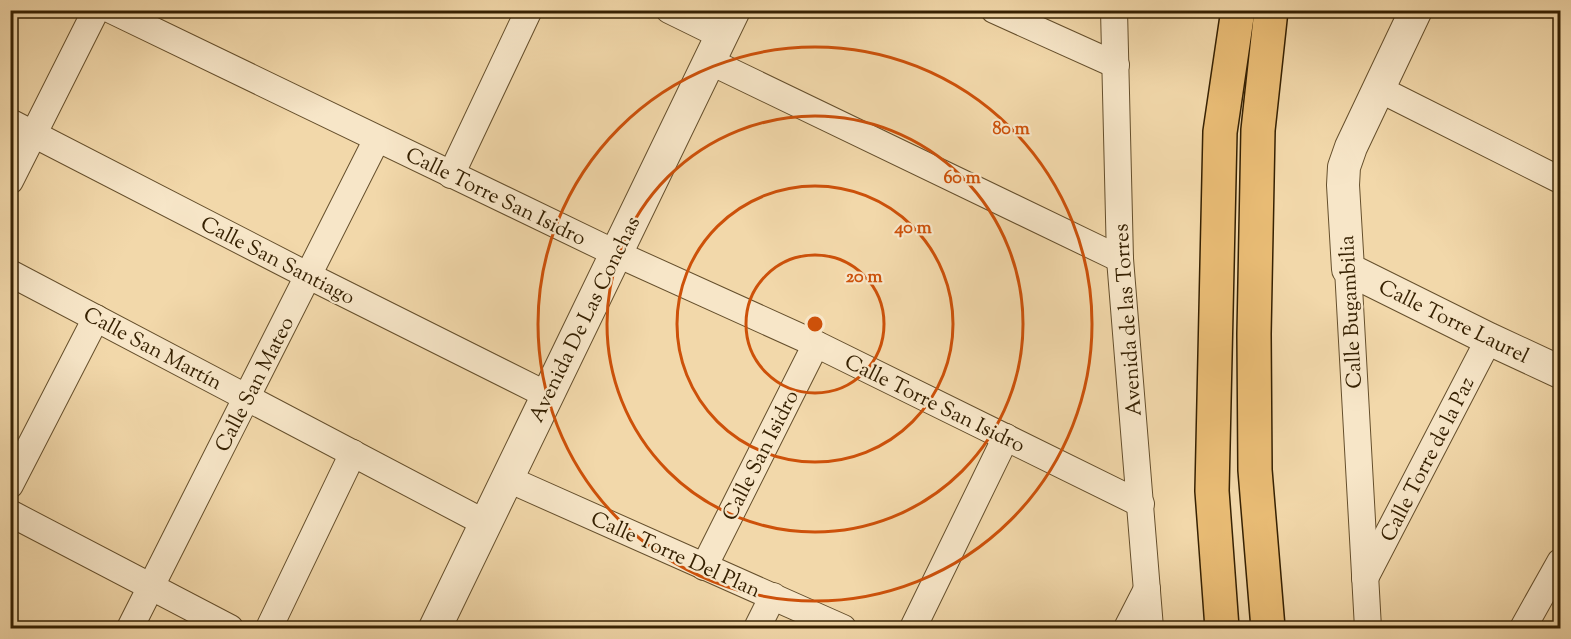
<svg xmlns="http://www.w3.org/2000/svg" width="1571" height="639" font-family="'Sorts Mill Goudy',serif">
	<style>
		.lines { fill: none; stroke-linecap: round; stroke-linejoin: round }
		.minor-casing { stroke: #654f2c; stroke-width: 28 }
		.tertiary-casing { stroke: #654f2c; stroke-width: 34 }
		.motorway-casing { stroke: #362102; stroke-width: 36 }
		.minor { stroke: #f7e6c8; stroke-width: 26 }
		.tertiary { stroke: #f7e6c8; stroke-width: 32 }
		.motorway { stroke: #e9bc75; stroke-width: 33 }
		.ring { fill: none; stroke: #cd510a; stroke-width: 3 }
		.labels { text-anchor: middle; stroke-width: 4.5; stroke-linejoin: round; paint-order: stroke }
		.street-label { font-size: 21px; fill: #362102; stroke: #f7e6c8 }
		.centre { fill: #cd510a; stroke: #f7e6c8; stroke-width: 3 }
		.ring-label { font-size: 18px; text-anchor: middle; font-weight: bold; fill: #cd510a; stroke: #f7e6c8; stroke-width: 4.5; stroke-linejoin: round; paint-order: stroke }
	</style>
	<rect width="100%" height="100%" fill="#f2d8aa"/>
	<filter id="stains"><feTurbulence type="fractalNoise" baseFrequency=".00333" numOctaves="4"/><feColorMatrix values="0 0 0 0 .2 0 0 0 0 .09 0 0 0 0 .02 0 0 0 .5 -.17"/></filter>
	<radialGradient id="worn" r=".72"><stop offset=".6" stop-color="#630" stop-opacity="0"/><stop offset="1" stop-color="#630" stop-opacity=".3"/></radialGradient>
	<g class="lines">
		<defs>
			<g id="minor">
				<polyline points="111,10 615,253 816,344 1141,504"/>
				<polyline points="669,10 722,36"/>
				<polyline points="994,10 1116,65"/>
				<polyline points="1114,10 1120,259 1150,628"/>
				<polyline points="711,62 1120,259"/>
				<polyline points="1379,89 1560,180"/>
				<polyline points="10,122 309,276 547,395"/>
				<polyline points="451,175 529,10"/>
				<polyline points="10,181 96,10"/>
				<polyline points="1348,269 1368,628"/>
				<polyline points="10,273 487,524"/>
				<polyline points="508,479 843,628"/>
				<polyline points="10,485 96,318"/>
				<polyline points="10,513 230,628"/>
				<polyline points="704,567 816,344"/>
				<polyline points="1365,578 1489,339"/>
				<polyline points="130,628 377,139"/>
				<polyline points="269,628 353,453"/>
				<polyline points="757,628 773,596"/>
				<polyline points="913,628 1006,437"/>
				<polyline points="1127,628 1147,589"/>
				<polyline points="1523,628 1560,562"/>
			</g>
			<g id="tertiary">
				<polyline points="1416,10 1351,147 1344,167 1343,185 1348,269 1489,339 1560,372"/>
				<polyline points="435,628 734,10"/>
			</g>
			<g id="motorway">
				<polyline points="1222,628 1212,491 1220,132 1238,10"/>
				<polyline points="1268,628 1255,470 1254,334 1258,130 1271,10"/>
			</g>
		</defs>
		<use href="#minor" class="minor-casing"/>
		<use href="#tertiary" class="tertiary-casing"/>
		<use href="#motorway" class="motorway-casing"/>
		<use href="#minor" class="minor"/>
		<use href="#tertiary" class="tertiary"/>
		<use href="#motorway" class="motorway"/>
	</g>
	<g class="ring">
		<circle cx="815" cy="324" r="69"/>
		<circle cx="815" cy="324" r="138"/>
		<circle cx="815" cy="324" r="208"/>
		<circle cx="815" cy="324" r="277"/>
	</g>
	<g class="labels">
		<g class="street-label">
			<text transform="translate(496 196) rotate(26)" y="7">Calle Torre San Isidro</text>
			<text transform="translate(278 260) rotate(27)" y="7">Calle San Santiago</text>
			<text transform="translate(1350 312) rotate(-93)" y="7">Calle Bugambilia</text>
			<text transform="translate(584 319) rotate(-64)" y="7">Avenida De Las Conchas</text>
			<text transform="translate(1127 320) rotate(-94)" y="7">Avenida de las Torres</text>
			<text transform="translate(1454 321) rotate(26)" y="7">Calle Torre Laurel</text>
			<text transform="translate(153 348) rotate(28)" y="7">Calle San Martín</text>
			<text transform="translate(254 384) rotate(-63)" y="7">Calle San Mateo</text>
			<text transform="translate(935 403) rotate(26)" y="7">Calle Torre San Isidro</text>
			<text transform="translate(760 455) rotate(-63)" y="7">Calle San Isidro</text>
			<text transform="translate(1427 459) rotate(-63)" y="7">Calle Torre de la Paz</text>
			<text transform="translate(676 554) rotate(24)" y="7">Calle Torre Del Plan</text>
		</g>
	</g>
	<circle cx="815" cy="324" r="9" class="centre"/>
	<g class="ring-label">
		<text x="1011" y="134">80 m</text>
		<text x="962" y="183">60 m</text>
		<text x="913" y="233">40 m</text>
		<text x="864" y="282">20 m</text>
	</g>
	<rect width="1571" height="639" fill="none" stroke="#f2d8aa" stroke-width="36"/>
	<rect x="12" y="12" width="1547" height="615" fill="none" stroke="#362102" stroke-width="3"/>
	<rect x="18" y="18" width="1535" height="603" fill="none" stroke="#362102" stroke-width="1.5"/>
	<rect width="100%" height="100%" filter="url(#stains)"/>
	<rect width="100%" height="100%" fill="url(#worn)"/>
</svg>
